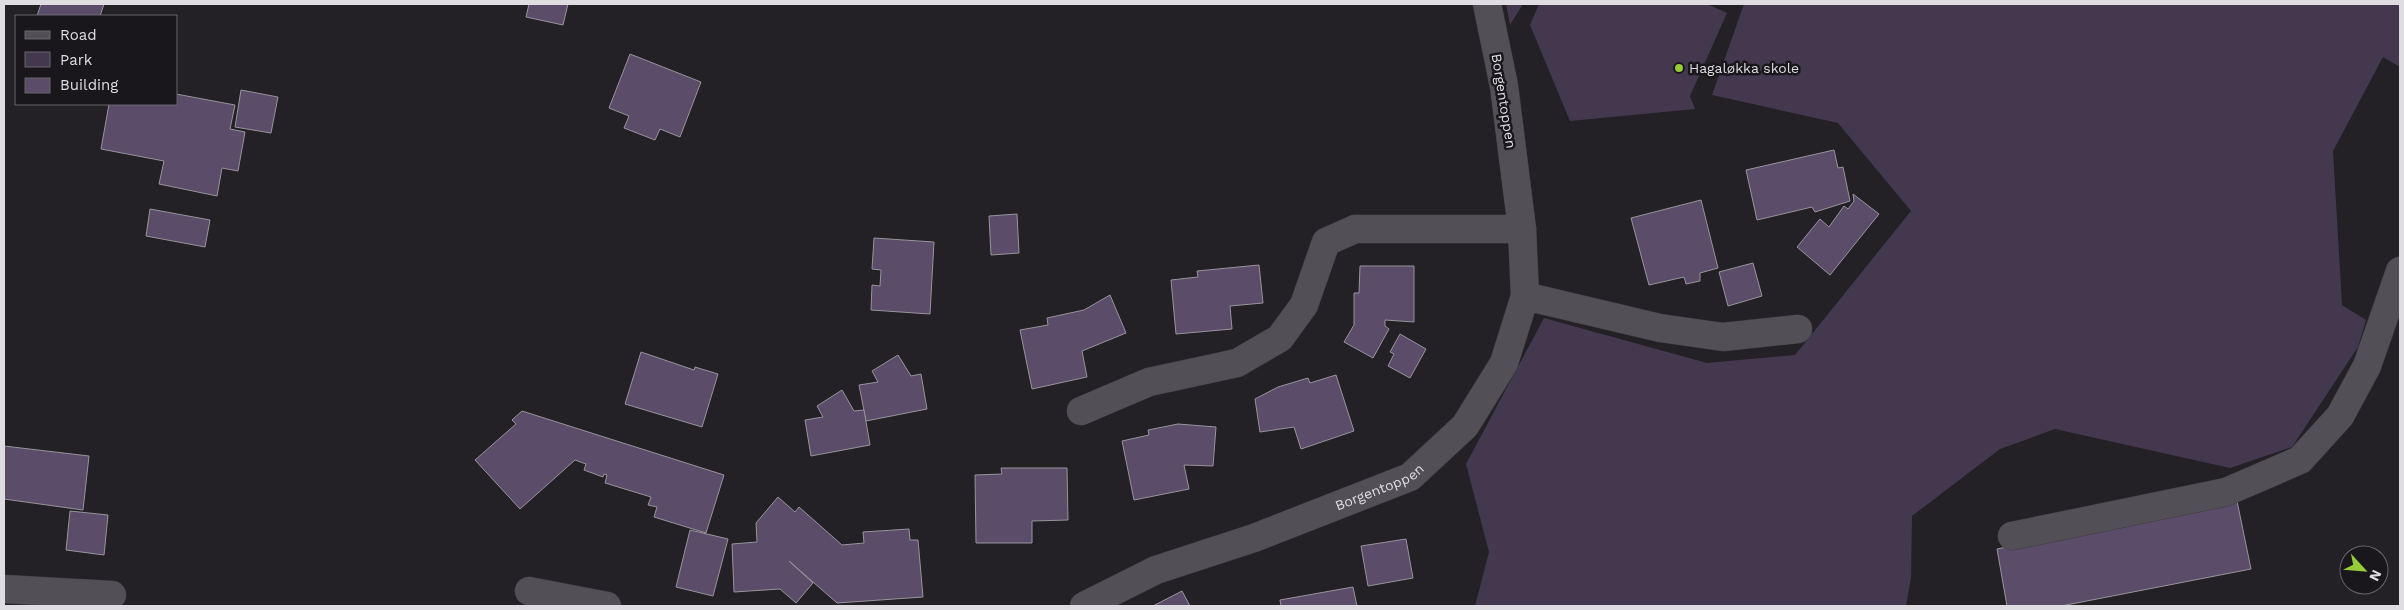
<svg xmlns="http://www.w3.org/2000/svg" width="2404" height="610" font-family="'Work Sans',sans-serif">
	<style>
		.green { fill: #44384f }
		.building { fill: #5b4c69; stroke: #98949c }
		.lines { fill: none; stroke-linecap: round; stroke-linejoin: round }
		.minor-casing { stroke: #3f3d41; stroke-width: 29 }
		.minor { stroke: #524f56; stroke-width: 28 }
		.poi-dot { fill: #97cb38; stroke: #19171c; stroke-width: 2 }
		.labels { text-anchor: middle; stroke-width: 5; stroke-linejoin: round; paint-order: stroke }
		.poi-label { font-size: 14px; fill: #dfdde1; stroke: #19171c; text-anchor: start }
		.street-label { font-size: 14px; fill: #dfdde1; stroke: #19171c }
	</style>
	<rect width="100%" height="100%" fill="#232026"/>
	<g class="green">
		<polygon points="1506,4 1523,4 1510,25"/>
		<polygon points="1539,4 1707,4 1727,13 1690,96 1695,109 1570,121 1530,25"/>
		<polygon points="1744,4 2400,4 2400,67 2383,57 2333,151 2342,305 2366,320 2358,347 2292,447 2230,468 2055,429 2000,449 1912,516 1911,578 1906,606 1475,606 1489,552 1466,464 1544,318 1707,363 1795,355 1911,211 1838,123 1712,95"/>
	</g>
	<g class="building">
		<polygon points="41,4 104,4 100,16 37,16"/>
		<polygon points="529,4 568,4 563,25 526,17"/>
		<polygon points="630,54 701,82 680,137 660,129 655,140 624,128 629,116 609,108"/>
		<polygon points="241,90 278,97 271,133 235,127"/>
		<polygon points="176,94 235,105 230,129 245,132 238,171 222,168 217,196 159,184 164,161 101,149 109,104 176,104"/>
		<polygon points="1834,150 1838,168 1843,167 1850,201 1815,212 1812,207 1757,220 1746,170"/>
		<polygon points="1853,194 1879,214 1830,275 1797,247 1820,219 1829,227 1844,206 1848,209 1854,201"/>
		<polygon points="1701,200 1718,268 1700,273 1700,281 1686,284 1684,277 1649,285 1631,218"/>
		<polygon points="150,209 210,220 205,247 146,236"/>
		<polygon points="1017,214 1019,253 991,255 989,216"/>
		<polygon points="874,238 934,242 930,314 871,310 872,285 880,286 881,270 872,269"/>
		<polygon points="1753,263 1762,296 1728,306 1719,272"/>
		<polygon points="1259,265 1263,303 1230,306 1232,329 1176,334 1171,280 1198,277 1197,271"/>
		<polygon points="1360,266 1414,266 1414,322 1385,320 1385,326 1389,329 1373,358 1344,342 1354,325 1354,293 1359,293"/>
		<polygon points="1110,295 1126,333 1082,351 1087,377 1032,389 1020,330 1048,325 1047,318 1084,310"/>
		<polygon points="1400,334 1426,349 1410,378 1388,366 1394,354 1390,352"/>
		<polygon points="641,352 694,370 695,367 718,374 702,427 625,404"/>
		<polygon points="898,355 911,376 921,374 927,409 866,421 859,385 878,382 872,371"/>
		<polygon points="1336,375 1354,431 1301,449 1294,427 1260,432 1255,399 1278,387 1308,378 1310,383"/>
		<polygon points="842,390 854,411 864,410 870,445 811,456 805,420 823,417 817,406"/>
		<polygon points="522,411 724,475 706,533 654,517 657,507 648,505 651,497 605,483 607,475 604,474 603,477 584,470 586,464 575,460 520,509 475,460 516,424 512,420"/>
		<polygon points="1178,424 1216,427 1213,466 1184,465 1189,489 1134,500 1122,441 1149,435 1148,430"/>
		<polygon points="4,446 89,456 83,510 4,499"/>
		<polygon points="1001,468 1067,468 1068,520 1032,521 1032,543 976,543 975,475 1002,474"/>
		<polygon points="778,497 795,512 799,507 842,545 864,543 863,532 909,529 910,540 918,540 923,597 837,603 789,561 813,583 796,603 780,589 734,592 732,544 757,542 756,523"/>
		<polygon points="2237,501 2251,569 2061,606 2007,606 1997,549"/>
		<polygon points="70,511 108,515 104,555 66,550"/>
		<polygon points="690,530 728,539 713,596 676,587"/>
		<polygon points="1406,539 1413,578 1368,586 1361,546"/>
		<polygon points="1353,587 1357,606 1281,606 1280,600"/>
		<polygon points="1182,591 1190,606 1153,606"/>
	</g>
	<g class="lines">
		<defs>
			<g id="minor">
				<polyline points="1525,296 1660,328 1723,337 1798,329"/>
				<polyline points="1081,411 1149,382 1237,363 1280,338 1304,305 1326,242 1355,229 1522,229"/>
				<polyline points="2012,536 2226,492 2300,460 2340,416 2367,366 2400,271"/>
				<polyline points="4,589 112,595"/>
				<polyline points="529,591 607,606"/>
				<path id="s1" d="M1084,606L1156,570L1254,538L1410,477L1465,426L1504,363L1525,296L1522,229L1504,86L1487,4"/>
			</g>
		</defs>
		<use href="#minor" class="minor-casing"/>
		<use href="#minor" class="minor"/>
	</g>
	<circle class="poi-dot" cx="1679" cy="68" r="5"/>
	<g class="labels">
		<g class="poi-label">
			<text x="1689" y="73">Hagaløkka skole</text>
		</g>
		<g class="street-label">
			<text transform="translate(1504 101) rotate(81)" y="5">Borgentoppen</text>
			<text dy="5" stroke="none"><textPath href="#s1" startOffset="319">Borgentoppen</textPath></text>
		</g>
	</g>
	<rect width="2404" height="610" fill="none" stroke="#dfdde1" stroke-width="10"/>
	<rect x="15" y="15" width="162" height="90" fill="#19171c" stroke="#68666b"/>
	<rect x="25" y="31" width="25" height="8" fill="#524f56" stroke="#68666b"/>
	<text x="60" y="40" font-size="15" fill="#dfdde1">Road</text>
	<rect x="25" y="52" width="25" height="15" fill="#44384f" stroke="#68666b"/>
	<text x="60" y="65" font-size="15" fill="#dfdde1">Park</text>
	<rect x="25" y="78" width="25" height="15" fill="#5b4c69" stroke="#68666b"/>
	<text x="60" y="90" font-size="15" fill="#dfdde1">Building</text>
	<g transform="translate(2364 570) rotate(116)"><circle r="24" fill="#19171c" stroke="#68666b"/>
	<path d="M0-4L9 19L0 12L-9 19Z" fill="#97cb38"/>
	<text y="-8" font-size="14" font-weight="bold" text-anchor="middle" fill="#dfdde1">N</text>
	</g>
</svg>
